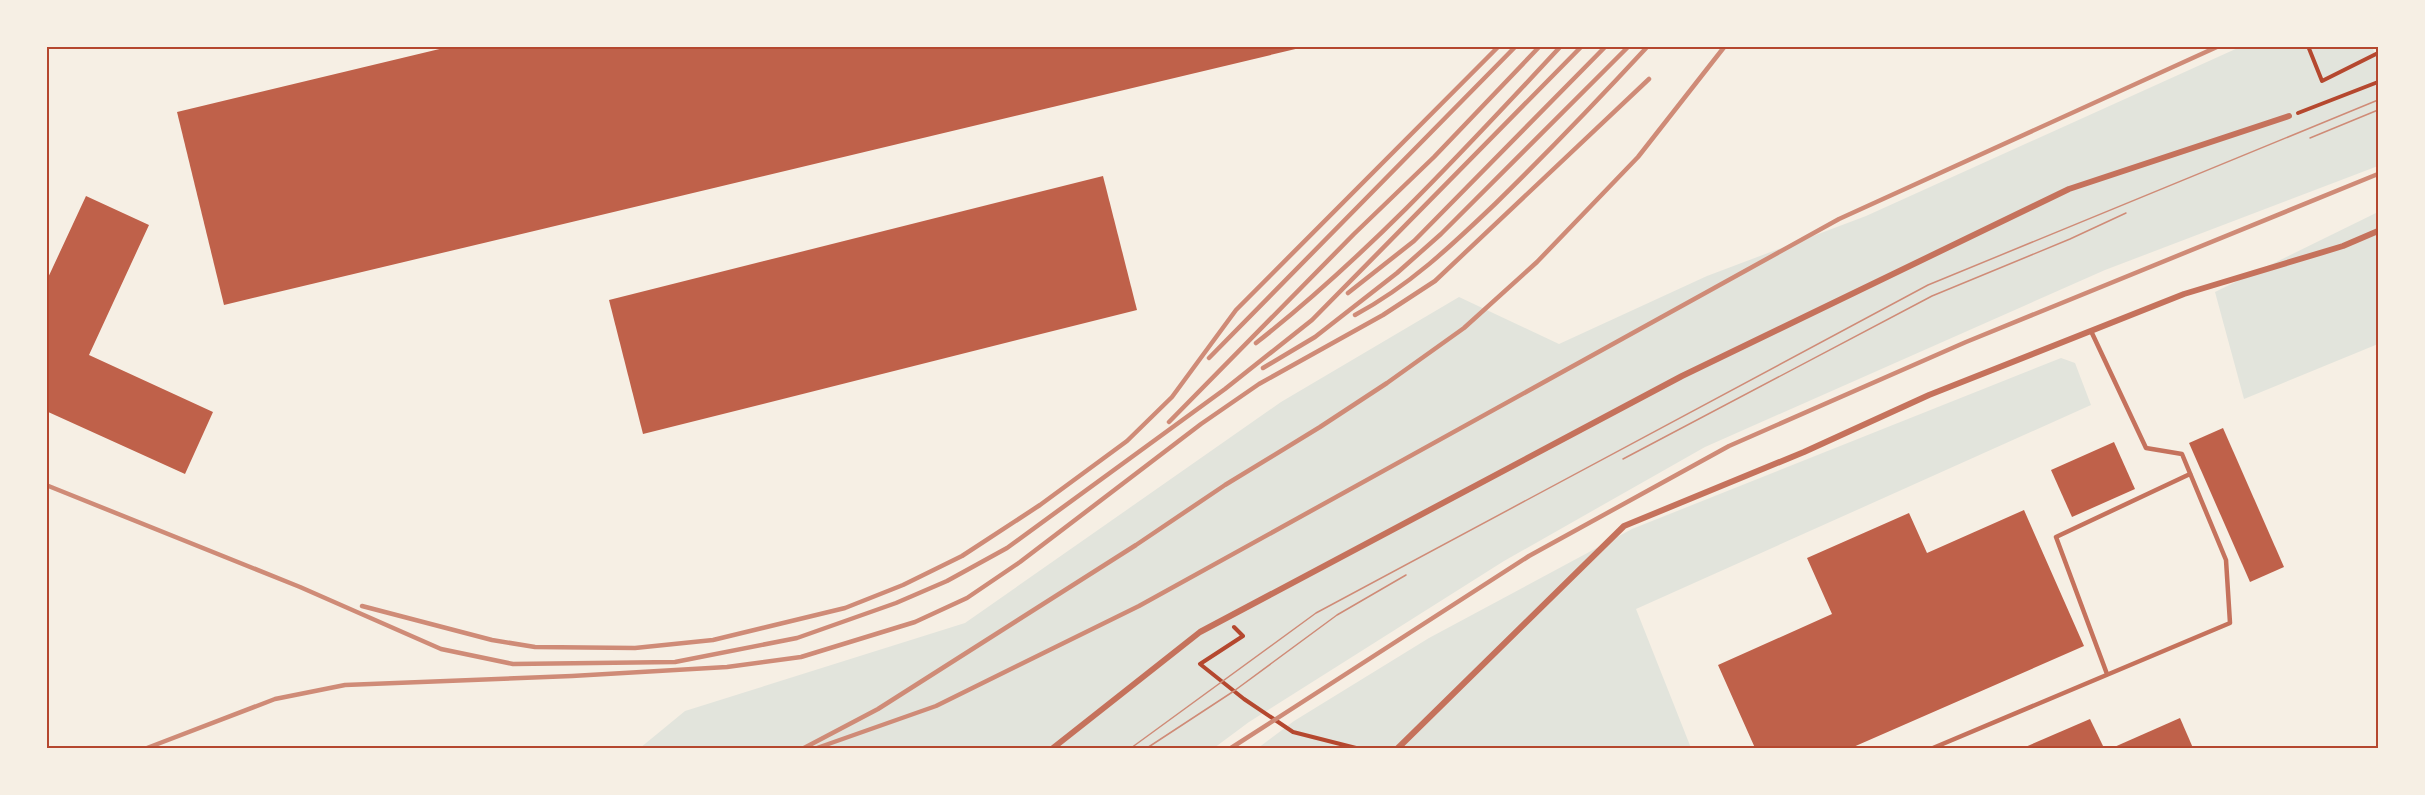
<svg xmlns="http://www.w3.org/2000/svg" width="2425" height="795" font-family="Raleway,sans-serif">
	<style>
		.green { fill: #e2e4dc }
		.building { fill: #bf614a }
		.lines { fill: none; stroke-linecap: round; stroke-linejoin: round }
		.path { stroke: #b5482f; stroke-width: 4 }
		.service { stroke: #c5725c; stroke-width: 4.5 }
		.minor { stroke: #c5725c; stroke-width: 6 }
		.tram { stroke: #cf8b77; stroke-width: 1.5 }
		.rail { stroke: #cf8b77; stroke-width: 4.5 }
		.neatline { fill: none; stroke: #b5482f; stroke-width: 2 }
	</style>
	<rect width="100%" height="100%" fill="#f6efe4"/>
	<g class="green">
		<polygon points="2240,47 2372,47 2378,60 2378,166 2105,270 1705,447 1504,561 1249,722 1214,748 640,748 685,711 965,623 1281,402 1459,297 1559,344 1707,276 1866,216"/>
		<polygon points="2378,212 2378,344 2244,399 2215,292"/>
		<polygon points="2061,358 2075,363 2091,405 1636,609 1691,748 1258,748 1294,721 1429,638 1632,529"/>
	</g>
	<g class="building">
		<polygon points="452,46 1304,46 1304,47 224,305 177,112"/>
		<polygon points="1103,176 1137,310 643,434 609,300"/>
		<polygon points="86,196 149,225 89,355 213,412 185,474 46,411 46,282"/>
		<polygon points="2223,428 2284,567 2250,582 2189,443"/>
		<polygon points="2114,442 2135,489 2072,517 2051,470"/>
		<polygon points="2024,510 2084,646 1851,748 1755,748 1718,665 1832,614 1807,558 1909,513 1927,553"/>
		<polygon points="2180,718 2193,748 2112,748"/>
		<polygon points="2090,719 2104,748 2023,748"/>
	</g>
	<g class="lines">
		<g class="path">
			<polyline points="2308,46 2322,81 2378,53"/>
			<polyline points="2298,113 2378,82"/>
			<polyline points="1234,627 1243,636 1200,664 1244,699 1293,732 1356,748"/>
		</g>
		<g class="service">
			<polyline points="2107,674 2056,537 2190,474"/>
			<polyline points="1933,748 2230,623 2226,560 2182,454 2146,448 2091,331"/>
		</g>
		<g class="minor">
			<polyline points="1053,748 1200,632 1682,376 2069,189 2289,116"/>
			<polyline points="1398,748 1624,526 1804,452 1929,395 2184,294 2343,246 2378,231"/>
		</g>
		<g class="tram">
			<polyline points="2310,138 2378,110"/>
			<polyline points="1623,459 1932,296 2070,239 2126,213"/>
			<polyline points="1131,748 1316,613 1928,285 2378,100"/>
			<polyline points="1147,748 1234,691 1337,615 1406,575"/>
		</g>
		<g class="rail">
			<polyline points="1348,293 1414,241 1606,46"/>
			<path d="M1355,315C1409,286 1451,246 1495,204C1547,153 1598,100 1648,46"/>
			<path d="M1256,343C1367,256 1465,149 1561,46"/>
			<polyline points="1209,358 1516,46"/>
			<polyline points="1263,368 1315,337 1397,273 1441,234 1629,46"/>
			<polyline points="1169,422 1354,234 1434,157 1540,46"/>
			<polyline points="46,485 300,587 441,649 513,664 675,662 797,638 896,603 947,581 1007,548 1225,389 1312,320 1582,46"/>
			<polyline points="362,606 492,640 535,647 635,648 713,640 845,608 903,585 962,556 1040,505 1127,441 1172,397 1236,310 1499,46"/>
			<polyline points="147,748 275,699 345,685 572,676 727,667 801,657 915,622 967,598 1020,562 1201,424 1259,384 1383,315 1435,281 1649,79"/>
			<polyline points="804,748 878,709 1136,545 1225,485 1320,427 1387,383 1464,328 1537,262 1638,157 1725,46"/>
			<polyline points="817,748 936,706 1139,606 1839,219 2219,46"/>
			<polyline points="1231,748 1529,556 1729,446 1966,342 2378,174"/>
		</g>
	</g>
	<rect width="2425" height="795" fill="none" stroke="#f6efe4" stroke-width="96"/>
	<rect x="48" y="48" width="2329" height="699" class="neatline"/>
</svg>
